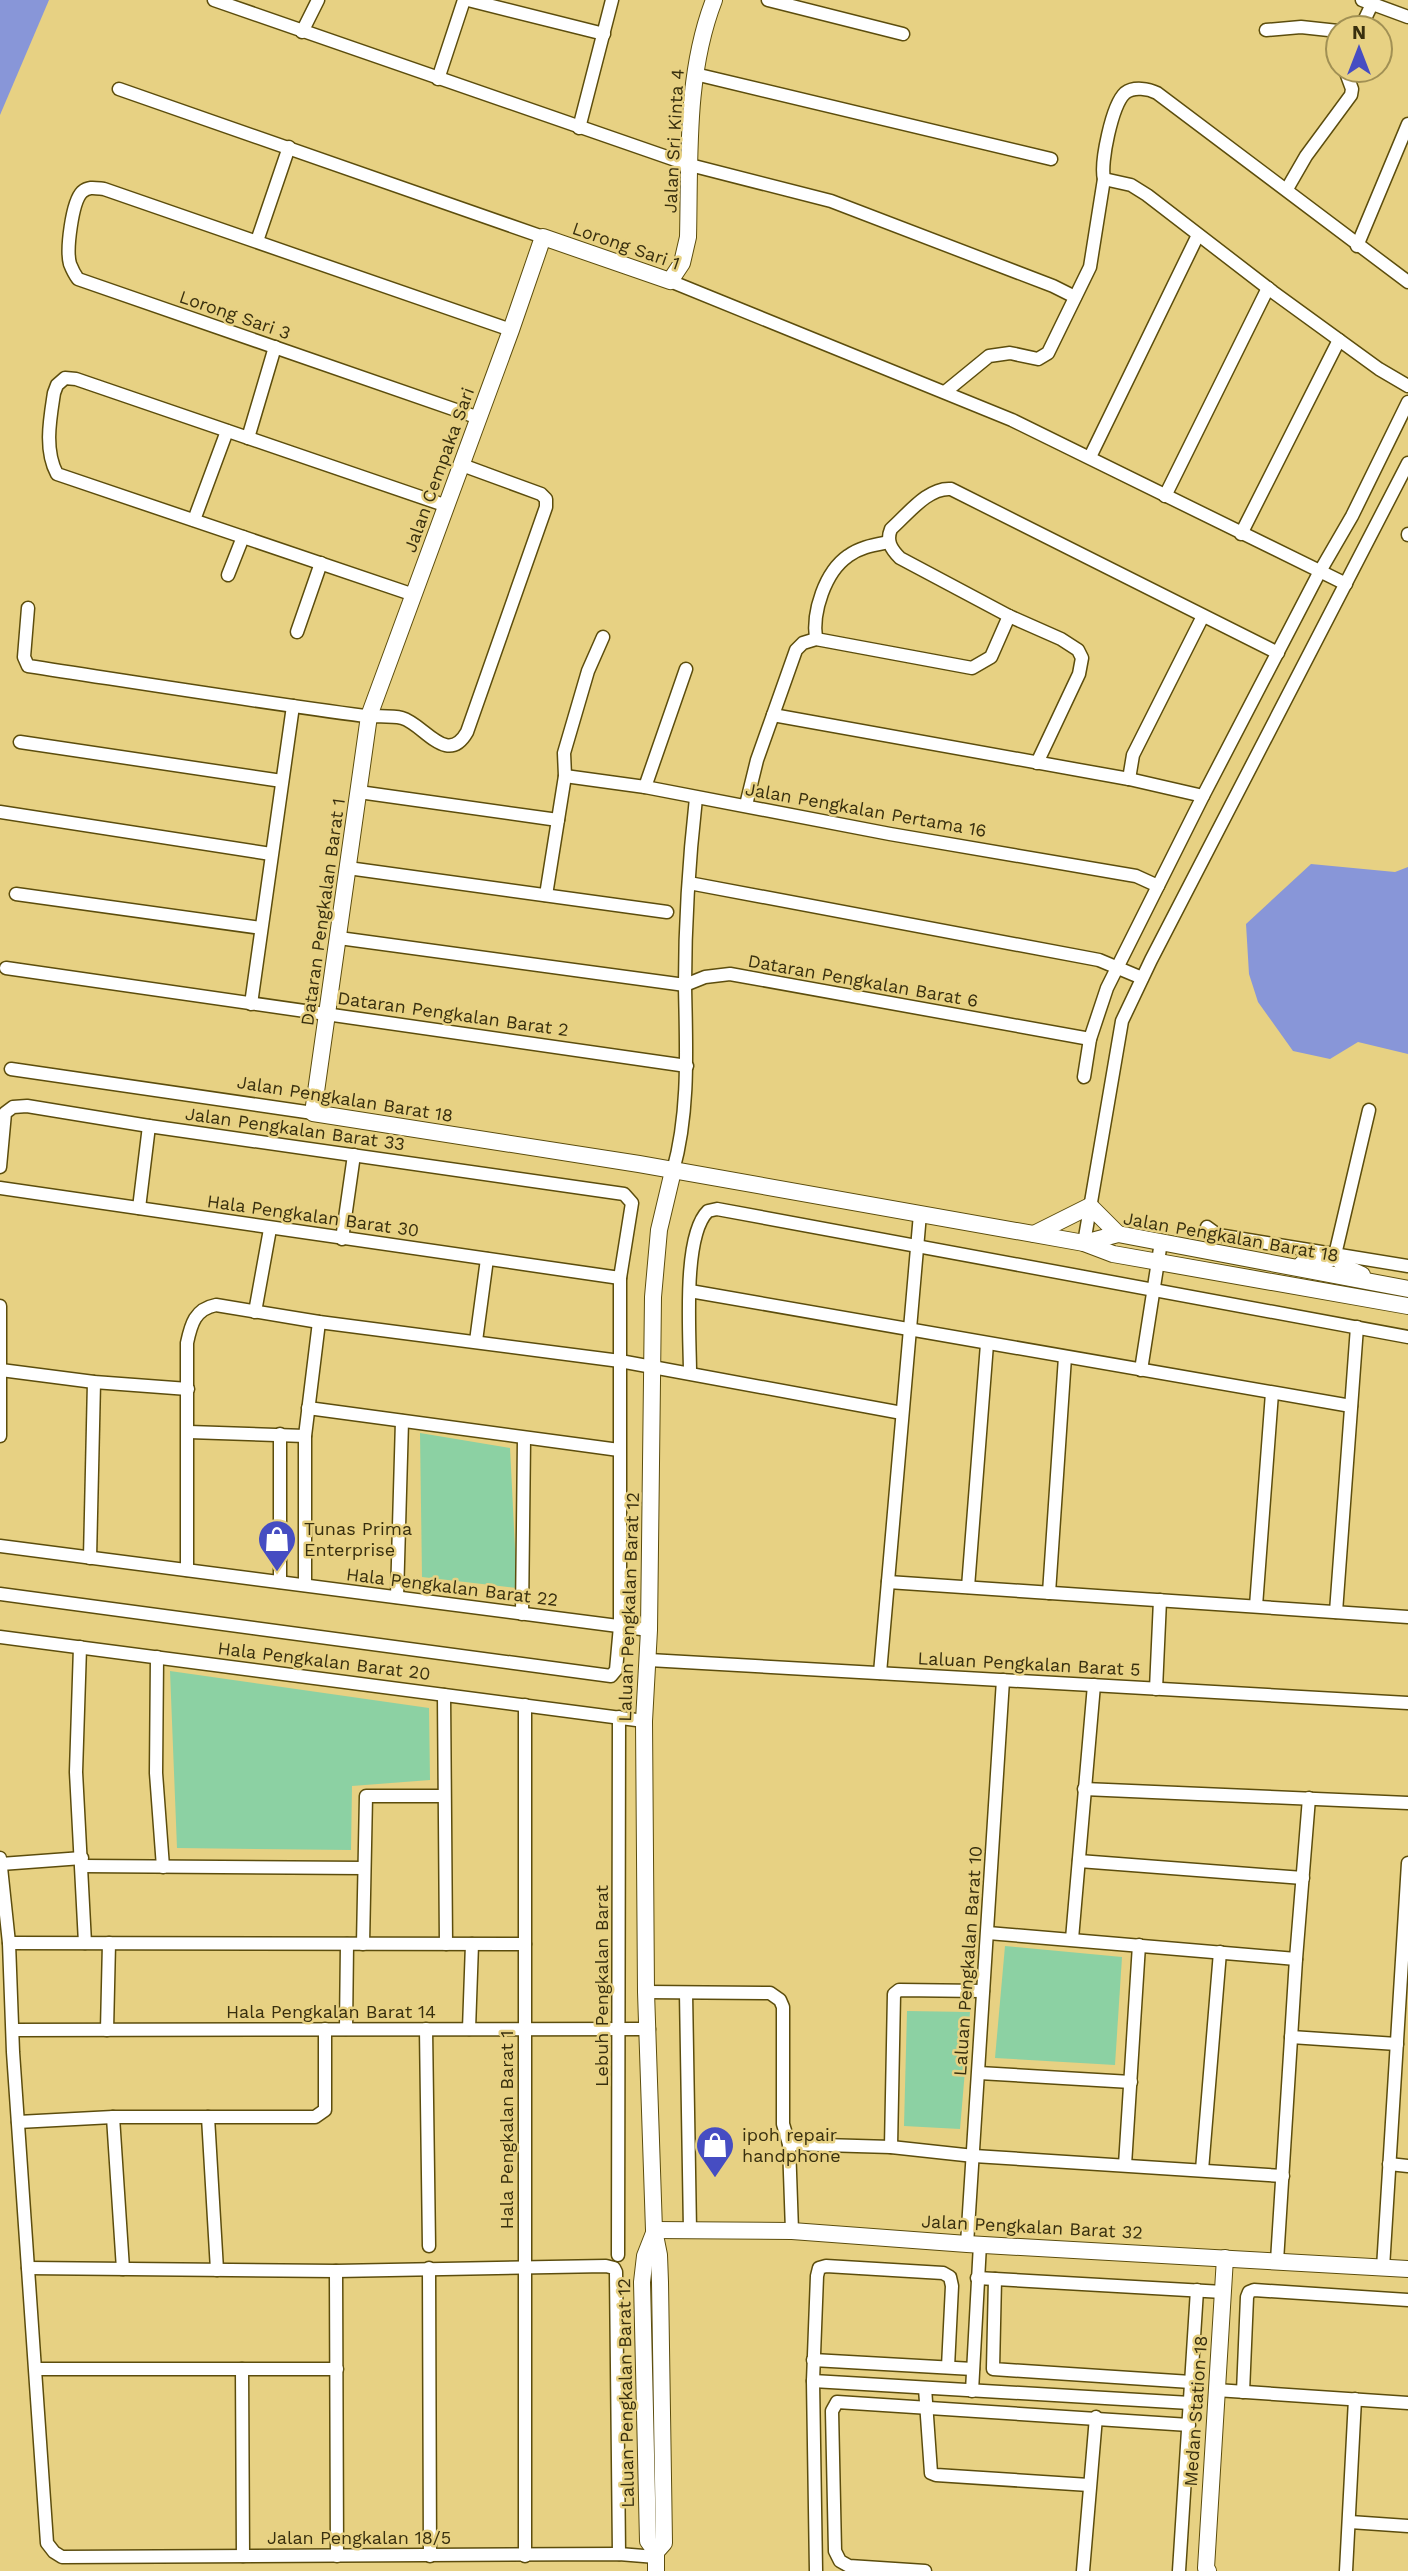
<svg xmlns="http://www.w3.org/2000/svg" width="1408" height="2571" font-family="'Work Sans',sans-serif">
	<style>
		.green { fill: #8cd1a3 }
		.water { fill: #8896d8 }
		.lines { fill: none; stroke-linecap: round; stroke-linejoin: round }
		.minor-casing { stroke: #5c4d0d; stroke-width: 15 }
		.tertiary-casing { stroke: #5c4d0d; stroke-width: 18 }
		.minor { stroke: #fff; stroke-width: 12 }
		.tertiary { stroke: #fff; stroke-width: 16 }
		.labels { text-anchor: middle; stroke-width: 5; stroke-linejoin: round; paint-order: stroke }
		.street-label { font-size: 18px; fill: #382f0e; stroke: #e7d183 }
		.poi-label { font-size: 18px; fill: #382f0e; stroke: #e7d183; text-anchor: start }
	</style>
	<rect width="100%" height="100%" fill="#e7d183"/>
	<g class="green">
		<polygon points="420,1433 510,1448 517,1588 422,1577"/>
		<polygon points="170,1671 429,1708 430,1780 352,1786 351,1850 177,1848"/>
		<polygon points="1005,1946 1122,1957 1115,2065 995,2058"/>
		<polygon points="907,2011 970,2012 960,2129 904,2126"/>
	</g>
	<g class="water">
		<polygon points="0,0 49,0 0,115"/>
		<polygon points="1311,864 1395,872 1408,867 1408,1054 1358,1042 1330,1059 1293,1051 1258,1002 1249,974 1246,924"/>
	</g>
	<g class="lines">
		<defs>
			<g id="minor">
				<polyline points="214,0 690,165 831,201 1053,286 1075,297"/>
				<polyline points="468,0 604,34"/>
				<polyline points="768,0 903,34"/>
				<polyline points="1362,0 1408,17"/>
				<polyline points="1356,28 1362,25 1372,4"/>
				<polyline points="1266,30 1301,27 1338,31"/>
				<polyline points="302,32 318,0"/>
				<polyline points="1338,53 1338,54"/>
				<polyline points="695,74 1051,159"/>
				<polyline points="438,79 464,0"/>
				<polyline points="119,89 543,237"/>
				<polyline points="579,128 612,0"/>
				<polyline points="1104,179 1131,185 1147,195 1273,292 1379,369 1408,386"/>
				<polyline points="1287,189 1306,156 1351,95 1352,89 1345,70"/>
				<polyline points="257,241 289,147"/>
				<polyline points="1357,246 1408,124"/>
				<polyline points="670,281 1012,420 1346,584"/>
				<path d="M945,392L989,356L1010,353L1038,359L1048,353L1090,267L1104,179C1100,163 1112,105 1125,93C1134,86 1149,89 1157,93L1408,282"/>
				<path d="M479,418L78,279C75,275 72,269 70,264C66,250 72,202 82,192C89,186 95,188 104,189L511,330"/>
				<polyline points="248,438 275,347"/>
				<polyline points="1090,457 1198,235"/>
				<polyline points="1165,496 1268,288"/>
				<polyline points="194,520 227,431"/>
				<polyline points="1241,534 1339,340"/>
				<polyline points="1408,535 1408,534"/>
				<polyline points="228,575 243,537"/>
				<path d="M414,595L57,474C44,450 50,419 54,393L57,385L65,378L76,379L447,506"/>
				<path d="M28,608L24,657L28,666C140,683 252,701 365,716C376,717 390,715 402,718C424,724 447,767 467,732L546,507V499L541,494L462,465"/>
				<polyline points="297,632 321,563"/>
				<path d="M816,639C812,612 825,572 848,556C860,547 874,545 889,542"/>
				<polyline points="773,715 1129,779 1203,796"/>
				<polyline points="20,742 282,781"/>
				<path d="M1037,763L1079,674L1082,658L1078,650L1061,639L1009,616L900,558C891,549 886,541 891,529C908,514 928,487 951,489L1278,653"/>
				<polyline points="565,776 645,787 890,834 1136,876 1158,886"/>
				<polyline points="1129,779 1133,755 1203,616"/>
				<polyline points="645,787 686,669"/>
				<polyline points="359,792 558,820"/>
				<polyline points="746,805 757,760 796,650 803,643 816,639 972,668 991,657 1009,616"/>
				<polyline points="0,812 271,854"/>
				<polyline points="348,868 667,912"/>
				<polyline points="689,883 1099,960 1142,978"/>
				<polyline points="16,894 261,928"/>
				<polyline points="546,895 565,776 564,753 588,671 603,637"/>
				<polyline points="339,938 685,985 705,977 730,974 1090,1039"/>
				<polyline points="6,968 687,1066"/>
				<polyline points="251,1004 293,706"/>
				<polyline points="11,1069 313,1113"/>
				<polyline points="1084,1077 1090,1039 1107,988 1203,796 1319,573 1352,516 1408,402"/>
				<polyline points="0,1167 5,1113 13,1107 27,1106 149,1126 624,1194 632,1203 620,1278 620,1626 616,1670 611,1676 0,1594"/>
				<path d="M673,1171C690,1110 686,1046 685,985C685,922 689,860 696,798"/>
				<polyline points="0,1188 620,1278"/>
				<polyline points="139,1208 149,1126"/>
				<polyline points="1207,1227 1218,1235 1408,1266"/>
				<polyline points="342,1239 354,1155"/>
				<polyline points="1084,1243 1122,1021 1151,960 1408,463"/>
				<polyline points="1334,1259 1369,1110"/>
				<polyline points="690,1291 1351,1406"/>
				<polyline points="0,1306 0,1436"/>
				<polyline points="255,1312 270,1229"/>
				<polyline points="476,1341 487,1259"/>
				<polyline points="1,1370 94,1382 188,1389"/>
				<polyline points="1141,1370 1161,1242"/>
				<path d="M690,1373C690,1336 682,1236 708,1211L717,1209L1408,1337"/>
				<polyline points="308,1408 619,1450"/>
				<polyline points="189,1432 305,1436"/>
				<polyline points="0,1546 649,1630"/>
				<polyline points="90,1558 94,1382"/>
				<path d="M187,1570V1343C191,1324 195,1309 216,1305L319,1322L620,1361L902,1413"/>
				<polyline points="280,1582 280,1434"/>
				<polyline points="888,1582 1408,1617"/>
				<polyline points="305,1585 305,1436 319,1322"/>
				<polyline points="968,1587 987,1344"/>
				<polyline points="1049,1593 1065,1357"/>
				<polyline points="397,1597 402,1421"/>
				<polyline points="1256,1606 1272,1393"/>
				<polyline points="1336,1612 1357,1327"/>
				<polyline points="522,1614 524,1439"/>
				<polyline points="0,1637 644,1721"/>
				<polyline points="80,1647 76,1772 85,1943"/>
				<polyline points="157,1657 156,1773 163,1867"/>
				<polyline points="649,1660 1408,1703"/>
				<polyline points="880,1673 920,1214"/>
				<polyline points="1156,1689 1160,1600"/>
				<polyline points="444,1695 446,1944"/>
				<polyline points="1084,1789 1408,1803"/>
				<polyline points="0,1858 9,1943 13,2052 47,2543 54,2552 62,2557 619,2554 656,2557"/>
				<polyline points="1079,1861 1303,1878"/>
				<polyline points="1,1864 82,1858"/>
				<polyline points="83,1866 364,1868"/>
				<polyline points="988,1933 1296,1959"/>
				<polyline points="1072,1939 1094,1685"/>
				<polyline points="9,1943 525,1944"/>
				<polyline points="363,1944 366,1796 444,1796"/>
				<polyline points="646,1992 770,1993 780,2000 783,2007 783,2124 789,2144 792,2231"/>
				<polyline points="686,1993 690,2230"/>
				<polyline points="346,2029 347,1944"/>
				<polyline points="426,2029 429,2246"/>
				<polyline points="469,2029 472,1944"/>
				<polyline points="13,2030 649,2029"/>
				<polyline points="107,2030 109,1943"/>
				<polyline points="1291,2037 1397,2044"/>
				<polyline points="979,2073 1131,2082"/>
				<polyline points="113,2117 123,2269"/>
				<polyline points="208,2117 217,2270"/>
				<polyline points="18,2122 113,2117 315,2117 325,2110 325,2029"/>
				<polyline points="789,2144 891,2147 974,2156 1283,2176"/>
				<polyline points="891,2147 894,1994 899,1990 983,1991"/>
				<polyline points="1389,2164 1408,2166"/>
				<polyline points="1125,2165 1139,1945"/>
				<polyline points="1202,2170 1220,1952"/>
				<polyline points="967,2244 1003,1680"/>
				<polyline points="618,2255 619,1717"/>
				<polyline points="1277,2261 1296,1959 1309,1798"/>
				<polyline points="28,2268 336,2271 606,2266 614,2268 616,2272 619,2554"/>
				<polyline points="429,2268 430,2556"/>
				<polyline points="1383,2268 1408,1863"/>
				<polyline points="336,2271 337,2556"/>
				<polyline points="977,2278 1223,2292"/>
				<polyline points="995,2279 993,2369 1191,2382"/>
				<polyline points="813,2360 973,2369"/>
				<polyline points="36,2369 337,2369"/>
				<polyline points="242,2369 243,2556"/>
				<polyline points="813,2381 1190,2403"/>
				<polyline points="925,2388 931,2473 936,2475 1089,2485"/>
				<polyline points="1216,2390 1408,2403"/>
				<polyline points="972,2391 980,2244"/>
				<polyline points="1243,2392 1247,2297 1249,2292 1254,2290 1408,2300"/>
				<polyline points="1350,2522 1408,2526"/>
				<polyline points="525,2556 525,1705"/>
				<polyline points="816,2571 813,2381 817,2276 819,2268 826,2266 943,2273 950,2277 952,2286 948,2367"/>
				<polyline points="925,2571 849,2566 840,2561 835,2551 832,2411 837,2402 1189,2425"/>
				<polyline points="1083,2571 1096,2417"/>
				<polyline points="1179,2571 1197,2290"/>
				<polyline points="1346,2571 1355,2399"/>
			</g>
			<g id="tertiary">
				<path d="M714,0C685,75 690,158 688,237L682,263L670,281L543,237L511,330L369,716L313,1113L639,1164L1084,1243L1113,1254L1408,1306"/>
				<polyline points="1034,1234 1090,1206 1118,1234"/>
				<polyline points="1084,1243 1118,1234 1408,1289"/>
				<polyline points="1302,1264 1327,1260 1335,1256 1349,1269 1362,1275"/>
				<polyline points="654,2230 792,2231 967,2244 1408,2269"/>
				<polyline points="654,2233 645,2256 642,2282 648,2541 656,2552 656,2571"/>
				<polyline points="656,2552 664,2543 660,2282 659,2255 654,2230 646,1992 644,1721 649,1630 653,1297 659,1230 673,1171"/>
				<polyline points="1208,2571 1206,2568 1225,2258"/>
			</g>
		</defs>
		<use href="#minor" class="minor-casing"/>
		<use href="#tertiary" class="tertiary-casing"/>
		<use href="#minor" class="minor"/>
		<use href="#tertiary" class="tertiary"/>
	</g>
	<defs>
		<symbol id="shop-pin" viewBox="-11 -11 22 30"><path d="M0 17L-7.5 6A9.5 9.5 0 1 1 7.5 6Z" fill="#464dc2" stroke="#e7d183"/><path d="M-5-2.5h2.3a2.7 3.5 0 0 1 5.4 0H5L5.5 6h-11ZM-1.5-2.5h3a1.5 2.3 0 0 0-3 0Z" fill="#fff"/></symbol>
	</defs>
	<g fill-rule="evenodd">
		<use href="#shop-pin" x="255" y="1517" width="44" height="60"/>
		<use href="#shop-pin" x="693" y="2123" width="44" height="60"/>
	</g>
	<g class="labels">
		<g class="street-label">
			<text transform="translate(674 141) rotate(-87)" y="6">Jalan Sri Kinta 4</text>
			<text transform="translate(626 246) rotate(19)" y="6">Lorong Sari 1</text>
			<text transform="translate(235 315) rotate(19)" y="6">Lorong Sari 3</text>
			<text transform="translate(439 470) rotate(-70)" y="6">Jalan Cempaka Sari</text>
			<text transform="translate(866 810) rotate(10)" y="6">Jalan Pengkalan Pertama 16</text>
			<text transform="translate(323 912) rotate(-82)" y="6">Dataran Pengkalan Barat 1</text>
			<text transform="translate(863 981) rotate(10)" y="6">Dataran Pengkalan Barat 6</text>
			<text transform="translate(453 1014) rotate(8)" y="6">Dataran Pengkalan Barat 2</text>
			<text transform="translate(345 1099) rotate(9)" y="6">Jalan Pengkalan Barat 18</text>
			<text transform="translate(295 1129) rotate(8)" y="6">Jalan Pengkalan Barat 33</text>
			<text transform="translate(313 1216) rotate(8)" y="6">Hala Pengkalan Barat 30</text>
			<text transform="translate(1231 1237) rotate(10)" y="6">Jalan Pengkalan Barat 18</text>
			<text transform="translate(452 1587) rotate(7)" y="6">Hala Pengkalan Barat 22</text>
			<text transform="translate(629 1607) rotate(-88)" y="6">Laluan Pengkalan Barat 12</text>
			<text transform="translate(324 1661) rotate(7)" y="6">Hala Pengkalan Barat 20</text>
			<text transform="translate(1029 1664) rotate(3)" y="6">Laluan Pengkalan Barat 5</text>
			<text transform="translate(968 1961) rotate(-86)" y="6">Laluan Pengkalan Barat 10</text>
			<text transform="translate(602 1986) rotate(-90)" y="6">Lebuh Pengkalan Barat</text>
			<text x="331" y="2018">Hala Pengkalan Barat 14</text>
			<text transform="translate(507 2130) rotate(-90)" y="6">Hala Pengkalan Barat 1</text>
			<text transform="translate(1032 2227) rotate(3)" y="6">Jalan Pengkalan Barat 32</text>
			<text transform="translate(626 2393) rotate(-91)" y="6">Laluan Pengkalan Barat 12</text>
			<text transform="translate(1196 2411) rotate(-86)" y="6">Medan Station 18</text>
			<text x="359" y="2544">Jalan Pengkalan 18/5</text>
		</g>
		<g class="poi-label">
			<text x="304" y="1535">Tunas Prima<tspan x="304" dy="21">Enterprise</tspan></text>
			<text x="742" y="2141">ipoh repair<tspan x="742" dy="21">handphone</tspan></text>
		</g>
	</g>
	<g transform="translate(1359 49)"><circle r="33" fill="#e7d183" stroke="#a19054" stroke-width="2"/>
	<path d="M0-5L12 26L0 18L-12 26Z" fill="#464dc2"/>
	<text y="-10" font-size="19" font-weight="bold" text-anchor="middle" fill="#382f0e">N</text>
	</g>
</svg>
